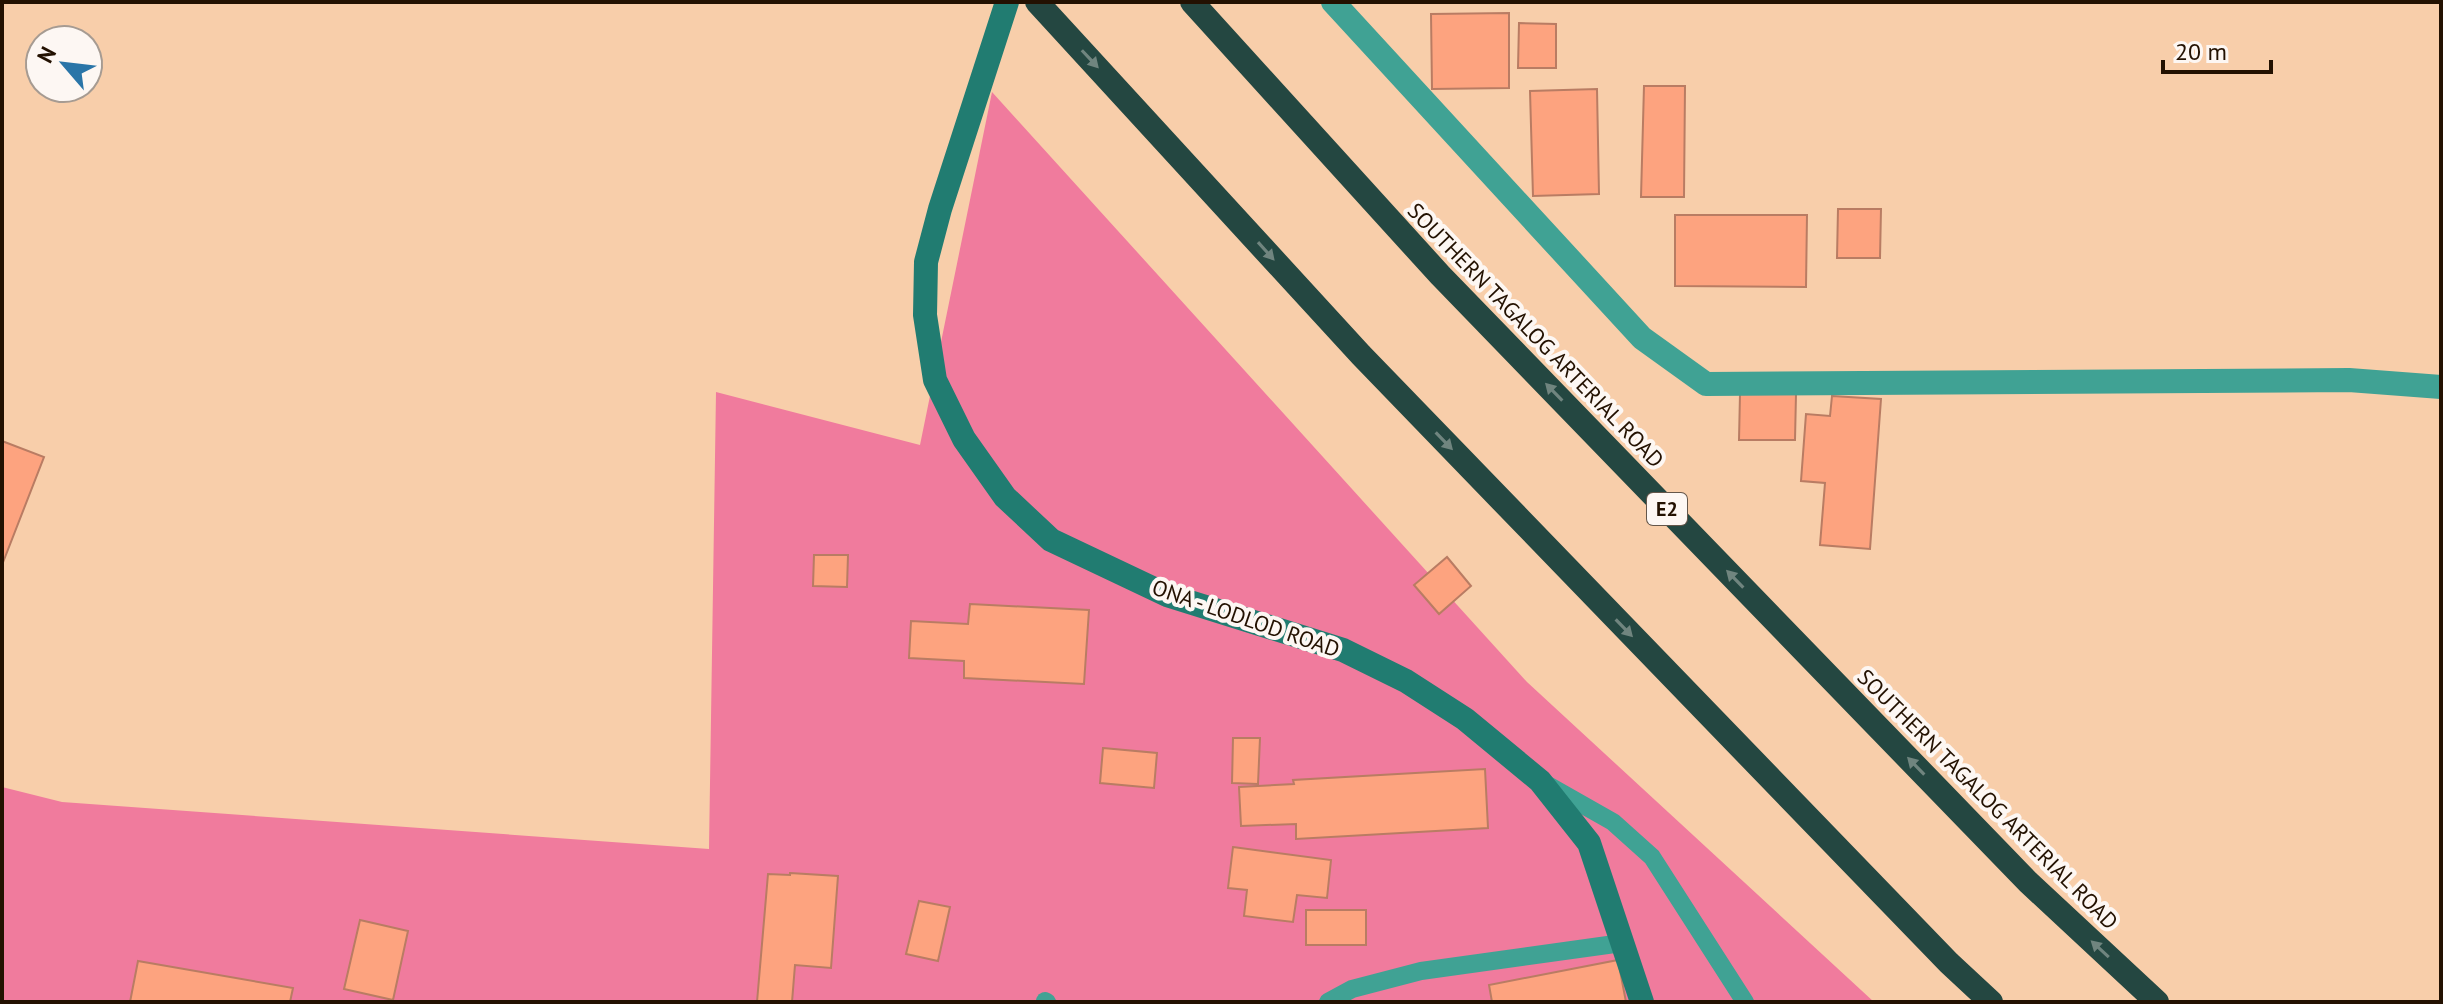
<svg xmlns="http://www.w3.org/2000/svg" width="2443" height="1004" font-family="'PT Sans',sans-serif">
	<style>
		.forest { fill: #f07b9d }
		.building { fill: #fda37f; stroke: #b97c63; stroke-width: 2 }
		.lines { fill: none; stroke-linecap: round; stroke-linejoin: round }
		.lane { stroke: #40a294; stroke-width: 18 }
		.street { stroke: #40a294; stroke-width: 24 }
		.secondary { stroke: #217c71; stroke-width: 24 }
		.highway { stroke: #244741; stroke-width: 24 }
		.oneway { fill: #70857f }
		.labels { text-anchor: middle; stroke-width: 8; stroke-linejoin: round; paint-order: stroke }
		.shield { fill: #fdf7f3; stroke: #64564a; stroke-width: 2 }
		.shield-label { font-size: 20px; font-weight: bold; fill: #231101 }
		.street-label { font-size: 22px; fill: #231101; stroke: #fdf7f3 }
	</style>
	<rect width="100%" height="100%" fill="#f8ceaa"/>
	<polygon class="forest" points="992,92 1527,682 1874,1002 2,1002 2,787 62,802 709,849 716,392 920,445"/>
	<g class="building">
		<polygon points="1509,13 1509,88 1432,89 1431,14"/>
		<polygon points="1519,23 1556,24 1556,68 1518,68"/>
		<polygon points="1644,86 1685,86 1684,197 1641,197"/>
		<polygon points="1597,89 1599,194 1533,196 1530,91"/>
		<polygon points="1838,209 1881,209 1880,258 1837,258"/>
		<polygon points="1675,215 1807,215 1806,287 1675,286"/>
		<polygon points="1740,394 1796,394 1795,440 1739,440"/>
		<polygon points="1832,396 1881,399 1870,549 1820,545 1825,483 1801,481 1806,414 1830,416"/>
		<polygon points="2,441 44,457 2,565"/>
		<polygon points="814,555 848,555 847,587 813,586"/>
		<polygon points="1447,557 1471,586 1439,614 1414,585"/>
		<polygon points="970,604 1089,610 1084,684 964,678 964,661 909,658 911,621 968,624"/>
		<polygon points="1233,738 1260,738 1258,784 1232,783"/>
		<polygon points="1103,748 1157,753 1154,788 1100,783"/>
		<polygon points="1485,769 1488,828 1296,839 1296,824 1241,826 1239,787 1294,784 1293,780"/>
		<polygon points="1233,847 1331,860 1327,898 1297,895 1293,922 1244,916 1247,890 1228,888"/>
		<polygon points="790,873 838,876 831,968 795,965 792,1002 757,1002 768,874 790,875"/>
		<polygon points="919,901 950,907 938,961 906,954"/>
		<rect x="1306" y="910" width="60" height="35"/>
		<polygon points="360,920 408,931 393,1000 344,989"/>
		<polygon points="1618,960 1626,1002 1492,1002 1489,985"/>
		<polygon points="138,961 293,988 290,1002 130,1002"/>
	</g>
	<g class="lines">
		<g class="lane">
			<polyline points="1546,784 1613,822 1652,857 1745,1002"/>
			<polyline points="1045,1001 1047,1002"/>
			<polyline points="1328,1002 1352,989 1421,971 1622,943"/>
		</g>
		<polyline class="street" points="1333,2 1642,338 1706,384 2349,380 2441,387"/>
		<polyline class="secondary" points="1007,2 940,209 926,262 925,315 935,380 964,439 1005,497 1051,540 1167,595 1343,650 1406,681 1465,719 1540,781 1589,843 1642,1002"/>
		<g class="highway">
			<polyline points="1037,2 1361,355 1949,963 1991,1002"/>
			<polyline points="1192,2 1440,275 2028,882 2157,1002"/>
		</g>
	</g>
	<defs><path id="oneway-solid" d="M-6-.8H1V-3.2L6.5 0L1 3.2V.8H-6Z" transform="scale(2)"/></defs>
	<g class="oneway">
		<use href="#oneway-solid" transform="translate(1090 59) rotate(47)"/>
		<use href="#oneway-solid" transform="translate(1266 251) rotate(48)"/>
		<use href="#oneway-solid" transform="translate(1554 392) rotate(-134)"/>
		<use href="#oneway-solid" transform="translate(1444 441) rotate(46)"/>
		<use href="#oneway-solid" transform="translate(1735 579) rotate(-134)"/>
		<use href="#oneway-solid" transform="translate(1624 628) rotate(46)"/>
		<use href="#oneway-solid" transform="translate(1916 766) rotate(-134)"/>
		<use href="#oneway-solid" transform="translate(2100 949) rotate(-137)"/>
	</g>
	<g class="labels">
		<rect class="shield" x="1647" y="493" width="40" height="32" rx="6"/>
		<g class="shield-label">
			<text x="1667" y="516">E2</text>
		</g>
		<g class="street-label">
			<text transform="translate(1536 335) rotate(46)" y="8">SOUTHERN TAGALOG ARTERIAL ROAD</text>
			<text transform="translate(1246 618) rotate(19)" y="8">ONA - LODLOD ROAD</text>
			<text transform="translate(1988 799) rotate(45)" y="8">SOUTHERN TAGALOG ARTERIAL ROAD</text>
		</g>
	</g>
	<rect width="2443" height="1004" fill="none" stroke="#231101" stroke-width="8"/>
	<g transform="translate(64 64) rotate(298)"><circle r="38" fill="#fdf7f3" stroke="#a69b92" stroke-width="2"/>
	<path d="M0-6L14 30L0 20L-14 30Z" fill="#2a75a8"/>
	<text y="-12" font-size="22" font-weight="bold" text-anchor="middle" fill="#231101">N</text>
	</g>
	<path d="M2163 60v12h108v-12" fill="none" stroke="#231101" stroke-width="4"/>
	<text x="2175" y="60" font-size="24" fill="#231101" stroke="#fdf7f3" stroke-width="6" paint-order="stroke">20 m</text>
</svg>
